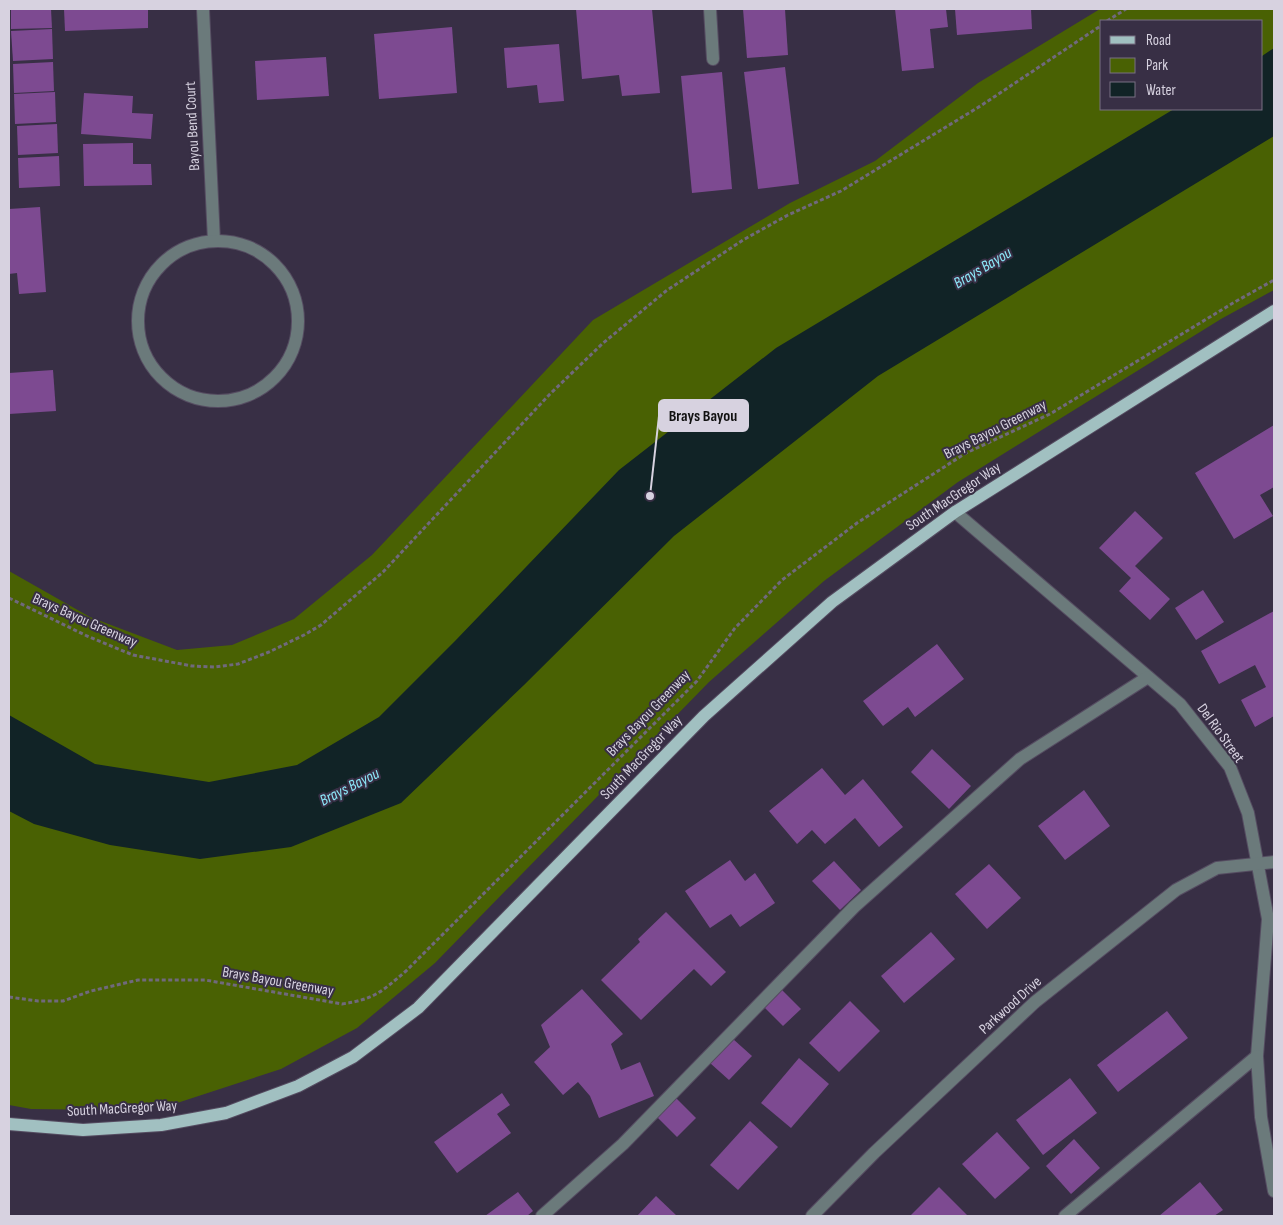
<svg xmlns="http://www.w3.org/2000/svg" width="1283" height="1225" font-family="'Sofia Sans Condensed',sans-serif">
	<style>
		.green { fill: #496103; fill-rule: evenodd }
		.water { fill: #112326 }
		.building { fill: #7d4a91 }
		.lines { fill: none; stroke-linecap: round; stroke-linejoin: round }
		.minor-casing { stroke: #554c61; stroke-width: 14 }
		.major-casing { stroke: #554c61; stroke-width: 14 }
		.path { stroke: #70697c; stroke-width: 3; stroke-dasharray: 4 2.5; stroke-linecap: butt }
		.minor { stroke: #6b7a7b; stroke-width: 12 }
		.major { stroke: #a1c0c1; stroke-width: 12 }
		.labels { text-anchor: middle; stroke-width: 4; stroke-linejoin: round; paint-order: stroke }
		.street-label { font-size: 15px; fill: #d7d2e0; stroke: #382f45 }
		.water-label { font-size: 16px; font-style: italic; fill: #8de9fa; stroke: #382f45 }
		.leader { fill: none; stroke: #d7d2e0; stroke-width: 2 }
		.callout-dot { fill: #d7d2e0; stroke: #382f45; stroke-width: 2 }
		.callout { fill: #d7d2e0; stroke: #d7d2e0; stroke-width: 2 }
		.callout-label { font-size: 16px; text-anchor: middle; font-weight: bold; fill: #111 }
	</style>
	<rect width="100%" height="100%" fill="#382f45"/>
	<path class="green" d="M1100,9H1274V290L1221,319L958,482L824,581L709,682L435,963L357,1028L281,1069L174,1104L108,1110L31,1109L9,1105V571L90,617L177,650L232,645L294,619L372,555L593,320L790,203L875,161L978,83ZM1102,21H1262V109H1102Z"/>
	<polygon class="water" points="1274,48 1274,136 878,376 674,536 524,685 401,803 291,847 200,859 110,845 34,824 9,811 9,715 95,764 209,782 297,765 379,717 455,641 619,470 776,348 1174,109 1262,109 1262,56"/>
	<g class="building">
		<polygon points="11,9 51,9 52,28 11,29"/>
		<polygon points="64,9 148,9 148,28 65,31"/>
		<polygon points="576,9 652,9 660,93 622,96 619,75 582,79"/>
		<polygon points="743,9 785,9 788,55 747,58"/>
		<polygon points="895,9 946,9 948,27 930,29 934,68 902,71"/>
		<polygon points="955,9 1031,9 1032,29 957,35"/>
		<polygon points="452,27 457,93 379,99 374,34"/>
		<polygon points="52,29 53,59 13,61 11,31"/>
		<polygon points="559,44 564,101 539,103 537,85 507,88 504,48"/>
		<polygon points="326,57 329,96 257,100 255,61"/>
		<polygon points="53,62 54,91 14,93 13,64"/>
		<polygon points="785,67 799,184 758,189 744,72"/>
		<polygon points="722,72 732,189 692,193 681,76"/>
		<polygon points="55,92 56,122 15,124 14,94"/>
		<polygon points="84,93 133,96 132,113 153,114 151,139 81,134"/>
		<polygon points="57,124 58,153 18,155 17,126"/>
		<polygon points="133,143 133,164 151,164 152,185 84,186 83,144"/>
		<polygon points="59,156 60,186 19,188 18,158"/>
		<polygon points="40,207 46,292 19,294 17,273 9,274 9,209"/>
		<polygon points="53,370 56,411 9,414 9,373"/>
		<polygon points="1274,425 1274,487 1260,495 1273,516 1234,539 1195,473"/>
		<polygon points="1135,511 1163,538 1135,566 1170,599 1150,620 1119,591 1131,578 1099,548"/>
		<polygon points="1203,590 1224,622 1196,640 1175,608"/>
		<polygon points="1274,611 1274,716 1255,727 1241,700 1266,687 1255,665 1219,684 1201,651"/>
		<polygon points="937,644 964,679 915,717 908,707 883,726 863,701"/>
		<polygon points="932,749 971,786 949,809 911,772"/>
		<polygon points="822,768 845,795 863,779 903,827 879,847 855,818 825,844 812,830 797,844 769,811"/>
		<polygon points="1084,790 1110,826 1065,860 1038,826"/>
		<polygon points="730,860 745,881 755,873 775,903 740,927 731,914 710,928 685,891"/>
		<polygon points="834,861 861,890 840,910 812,881"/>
		<polygon points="989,864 1021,898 987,929 955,894"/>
		<polygon points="666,912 726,972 711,986 694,969 641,1020 601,980 640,942 638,939"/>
		<polygon points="931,932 955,959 904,1003 881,976"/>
		<polygon points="582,989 623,1034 611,1044 621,1070 640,1062 654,1096 599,1118 590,1096 578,1082 563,1095 534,1062 550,1047 541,1025"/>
		<polygon points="781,989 801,1009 783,1026 763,1006"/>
		<polygon points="850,1001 880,1031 839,1072 809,1043"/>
		<polygon points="1167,1011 1188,1038 1118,1092 1097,1065"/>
		<polygon points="733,1039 752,1056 729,1080 710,1063"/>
		<polygon points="799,1058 829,1084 791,1128 761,1103"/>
		<polygon points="1070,1078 1097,1113 1043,1155 1016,1120"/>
		<polygon points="502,1093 510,1105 497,1114 511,1133 457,1173 434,1142"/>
		<polygon points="676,1098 696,1118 677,1137 657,1117"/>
		<polygon points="750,1121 778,1147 738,1190 710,1165"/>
		<polygon points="997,1132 1030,1168 995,1199 962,1164"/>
		<polygon points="1074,1139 1100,1168 1071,1194 1046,1166"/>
		<polygon points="1200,1182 1223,1210 1214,1216 1159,1216"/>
		<polygon points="939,1187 968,1216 910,1216"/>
		<polygon points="518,1192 533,1211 527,1216 485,1216"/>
		<polygon points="656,1196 677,1216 637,1216"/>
	</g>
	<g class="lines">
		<defs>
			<g id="minor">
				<polyline points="203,9 214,241"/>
				<polyline points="710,9 713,59"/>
				<circle cx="218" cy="321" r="80"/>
				<polyline points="955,512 1180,704 1230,767 1248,813 1268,919 1257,1056 1261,1117 1274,1191"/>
				<polyline points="542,1216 623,1144 854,907 1020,759 1148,677"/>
				<polyline points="812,1216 874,1153 1035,1002 1176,890 1217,868 1274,862"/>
				<polyline points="1065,1216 1257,1056"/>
			</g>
			<polyline id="major" points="9,1124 83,1130 161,1125 226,1113 298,1086 353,1057 418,1008 704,716 832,602 955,512 1274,311"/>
		</defs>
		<use href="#minor" class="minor-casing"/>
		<use href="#major" class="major-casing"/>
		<g class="path">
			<polyline points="1107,21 1126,9"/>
			<polyline points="9,598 87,636 133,655 192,666 215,667 238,664 269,652 304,635 321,625 383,572 550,394 602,344 666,291 743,240 788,215 841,191 982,105 1102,25"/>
			<path d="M9,997L38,1001H63L91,991L138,980H205L342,1004C375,999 381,992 406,971L697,681L735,628L782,580L857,523L966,453L1050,414L1233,303L1274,280"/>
		</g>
		<use href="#minor" class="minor"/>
		<use href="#major" class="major"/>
	</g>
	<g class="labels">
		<g class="street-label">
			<text transform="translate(192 126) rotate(-93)" y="5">Bayou Bend Court</text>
			<text transform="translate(995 429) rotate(-27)" y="5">Brays Bayou Greenway</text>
			<text transform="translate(953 496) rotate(-34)" y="5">South MacGregor Way</text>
			<text transform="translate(85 620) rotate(24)" y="5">Brays Bayou Greenway</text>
			<text transform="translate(648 713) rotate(-46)" y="5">Brays Bayou Greenway</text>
			<text transform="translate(1221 733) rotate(54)" y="5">Del Rio Street</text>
			<text transform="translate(641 757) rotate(-46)" y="5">South MacGregor Way</text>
			<text transform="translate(278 981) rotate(10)" y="5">Brays Bayou Greenway</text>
			<text transform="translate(1010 1005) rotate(-42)" y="5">Parkwood Drive</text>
			<text transform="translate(122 1108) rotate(-3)" y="5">South MacGregor Way</text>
		</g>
		<g class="water-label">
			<text transform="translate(982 267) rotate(-31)" y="6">Brays Bayou</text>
			<text transform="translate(349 786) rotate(-27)" y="6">Brays Bayou</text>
		</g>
	</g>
	<path class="leader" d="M650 496L659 416"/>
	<circle class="callout-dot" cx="650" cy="496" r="5"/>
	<rect class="callout" x="659" y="400" width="89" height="31" rx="5"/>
	<g class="callout-label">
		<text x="703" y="421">Brays Bayou</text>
	</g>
	<rect width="1283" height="1225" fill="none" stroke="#d7d2e0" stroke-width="20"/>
	<rect x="1100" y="20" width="162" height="90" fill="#382f45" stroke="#787083"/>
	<rect x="1110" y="36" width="25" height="8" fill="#a1c0c1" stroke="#787083"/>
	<text x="1146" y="45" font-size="15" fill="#d7d2e0">Road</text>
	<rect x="1110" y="58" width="25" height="15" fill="#496103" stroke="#787083"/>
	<text x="1146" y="70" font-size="15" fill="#d7d2e0">Park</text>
	<rect x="1110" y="82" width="25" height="15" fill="#112326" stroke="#787083"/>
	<text x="1146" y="95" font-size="15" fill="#d7d2e0">Water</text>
</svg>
